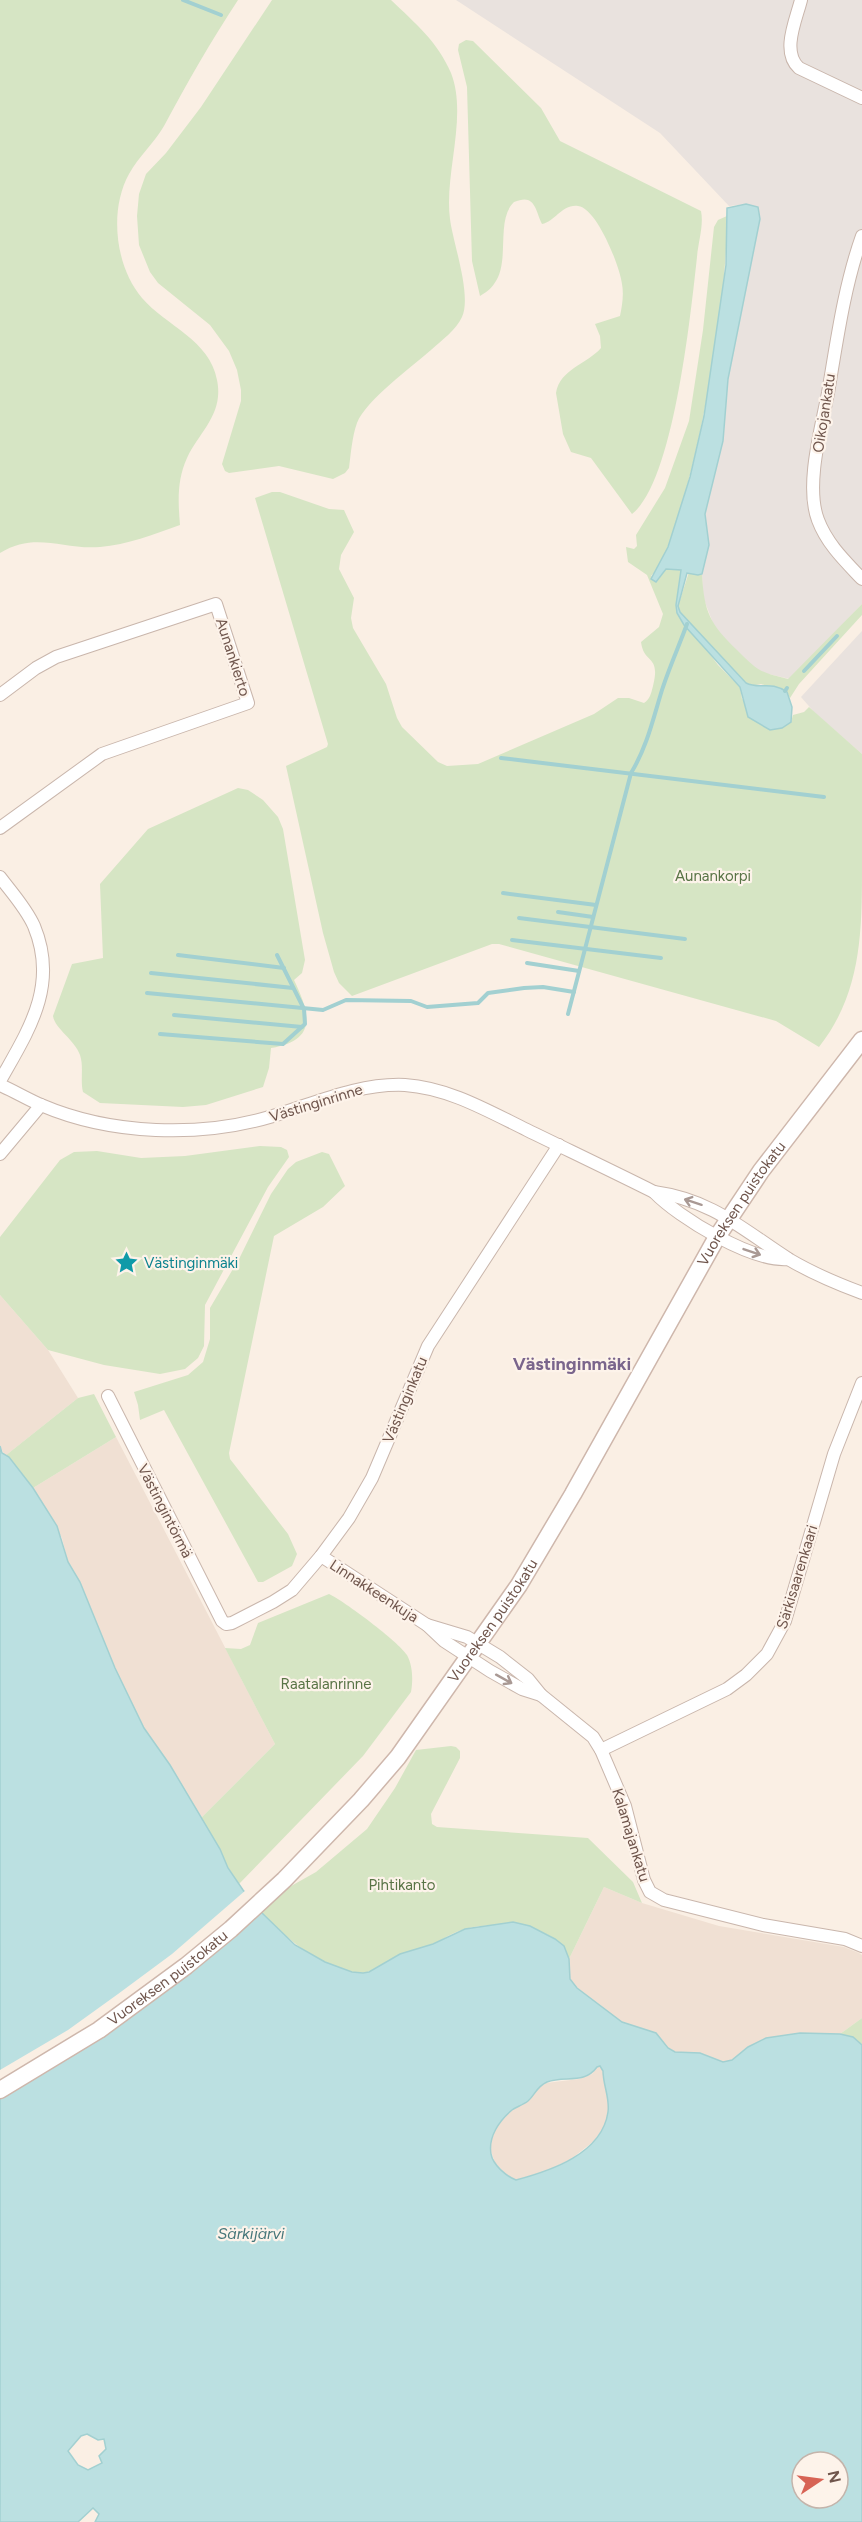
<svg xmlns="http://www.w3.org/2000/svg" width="862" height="2522" font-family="Figtree,sans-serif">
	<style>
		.residential { fill: #f0e0d3 }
		.industrial { fill: #e9e2de }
		.green { fill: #d6e5c4 }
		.water { fill: #bbe0e1; stroke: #a2d0d1; stroke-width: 1.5; fill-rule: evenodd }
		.pier { fill: #faefe4 }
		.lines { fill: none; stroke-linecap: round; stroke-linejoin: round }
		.stream { stroke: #a2d0d1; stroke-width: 4 }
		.street-casing { stroke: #c9b6ac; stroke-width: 14 }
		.secondary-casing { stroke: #ceb7ac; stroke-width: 19 }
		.street { stroke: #fff; stroke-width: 12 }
		.secondary { stroke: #fff; stroke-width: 16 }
		.oneway { stroke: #a99994 }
		.labels { text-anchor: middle; stroke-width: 4.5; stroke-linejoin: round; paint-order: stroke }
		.street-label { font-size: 15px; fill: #6f554c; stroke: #fdf3ea }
		.park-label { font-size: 15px; fill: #597446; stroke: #fdf3ea }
		.culture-label { font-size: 15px; fill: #0d838f; stroke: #fdf3ea; text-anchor: start }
		.water-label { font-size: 16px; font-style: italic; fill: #46777a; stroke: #fdf3ea }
		.quarter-label { font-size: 18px; font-weight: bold; fill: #7a658c; stroke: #fdf3ea }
	</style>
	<rect width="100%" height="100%" fill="#faefe4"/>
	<g class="residential">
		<polygon points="0,1295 48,1350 78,1398 5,1456 0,1446"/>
		<polygon points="116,1437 275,1744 201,1818 170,1765 144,1728 115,1668 80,1582 68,1562 62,1538 33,1488"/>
		<polygon points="604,1887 642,1903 719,1926 844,1947 859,1953 862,1955 862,2018 840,2034 800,2033 748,2047 732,2060 723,2062 700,2053 675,2052 668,2048 656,2033 622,2022 586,1997 570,1979 569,1959"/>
		<polygon points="600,2066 603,2071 609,2109 605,2125 594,2141 571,2159 546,2171 516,2180 508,2176 495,2163 490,2148 492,2138 498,2125 513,2109 525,2103 530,2098 533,2092 546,2083 579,2079 592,2074 597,2067"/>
	</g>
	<g class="industrial">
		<polygon points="456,0 862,0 862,604 790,679 764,673 753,668 716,631 703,597 702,574 709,545 705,514 723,441 728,379 760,219 746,204 729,206 660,133"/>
		<polygon points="862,631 862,754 815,713 801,697"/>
	</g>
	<g class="green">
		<path d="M0,0H238C211,41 187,83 164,126C154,143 139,156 129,174C109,210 115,266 142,298C166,326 210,340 217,380C224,414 200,431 187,458C177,480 178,501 180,525C154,534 127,545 100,547C62,550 36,531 0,553Z"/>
		<path d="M272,0H391C415,23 438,42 451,73C468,116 444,174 450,219C453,243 472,295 462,317C456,330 442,340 431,350C412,367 366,400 357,423C352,437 351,453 349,468L345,473L333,479L279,466L229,473L225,471L222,464L241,401V390L237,370L229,351L210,325L158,283L150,272L139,245L137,216L139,194L146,174L166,153L201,107Z"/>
		<path d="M466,40L473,41L541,108L560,141L701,211C704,225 698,243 697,257C691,311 674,482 632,514L591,458L571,452L563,434L556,393C560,369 587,364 601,348L600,336L595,324L620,316C622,306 624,295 622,284C620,267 597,208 578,206C562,204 555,222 542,224C535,209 535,193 514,202C495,220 511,262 494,284C491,289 485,293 480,296L472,261L467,87L458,50L459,44Z"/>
		<path d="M727,216C727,263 721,307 714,353C706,408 695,461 679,514C672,535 667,561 651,576L658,580L666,569L681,570L676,609L718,665L740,687L742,699L791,722L793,715L804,712L809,707L862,754C862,791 862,828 862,864C862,932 862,992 819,1047L776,1021L499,944H492L352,996L339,983L334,972L323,933L286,766L327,747L328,744L255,498L272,492H280L329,509L344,510L354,532L341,555L339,569L354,598L351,618L353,628L386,684L397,718L402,727L438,762L447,766L478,764L594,714L618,698H629L644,703C650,699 651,694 653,686C661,654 644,665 641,642L659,627L663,614L647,575L628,562L626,547L634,549L637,546L636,535L665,488L689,421L703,330L714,227L718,220Z"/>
		<path d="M689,572L698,575L702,574C704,612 710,624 737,650C758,671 759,672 788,679L862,604V615L799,684L790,698L787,692L761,684L751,686L746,683L680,612L678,606Z"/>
		<path d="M238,788L248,790L263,800L278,817L283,829L305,960L302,973L294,980C310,1014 318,1040 271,1048L269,1068L263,1087L206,1105L183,1107L100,1103L83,1092C80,1080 84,1067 80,1055C75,1040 55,1029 53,1016L72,964L103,958L100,884L148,829Z"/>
		<polygon points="260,1146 281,1147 287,1150 289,1157 268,1187 205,1305 204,1346 198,1358 185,1369 160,1374 104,1365 48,1350 0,1295 0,1237 60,1160 74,1152 97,1151 141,1158 185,1156"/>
		<polygon points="322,1152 329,1154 345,1186 323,1207 274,1236 229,1453 230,1459 288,1534 297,1554 292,1566 263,1582 258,1582 164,1410 140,1420 138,1405 134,1392 188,1375 203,1362 210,1339 210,1308 240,1257 271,1194 288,1169 296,1162"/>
		<polygon points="94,1394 116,1437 33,1488 9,1458 5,1456 78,1398"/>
		<path d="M329,1594C344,1601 399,1642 407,1655C413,1666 413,1681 411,1692L363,1756L239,1884C224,1863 214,1840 201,1818L275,1744L225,1648L241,1649L250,1645L258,1623Z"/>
		<path d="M451,1746L456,1747L460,1751V1758L431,1814L432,1824L437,1827L588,1838L633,1882L642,1903L604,1887L569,1959C561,1939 548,1932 528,1929C501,1925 477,1922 452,1934C445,1937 439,1942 432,1945C422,1949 411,1950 401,1954C388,1959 375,1973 360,1973C322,1972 286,1937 261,1912L284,1890L316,1872L367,1829L395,1788L416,1750Z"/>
		<polygon points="862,2018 862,2045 857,2040 840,2034"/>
	</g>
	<g class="water">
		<path d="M746,204L758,207L760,219L728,379L723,441L705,514L709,545L702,574L698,575L687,573L678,606L680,612L746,683C760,690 770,680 787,692L792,707L791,722L782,728L770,730L748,717L740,687L684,625L677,613L676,605L681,570L666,569L656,582L651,579L668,547L690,477L704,416L726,265L727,208Z"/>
		<path d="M0,1446L2,1453L9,1457L33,1488L57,1526L68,1562L80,1582L115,1668L144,1728L170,1765L220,1849L228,1868L243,1890L261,1912L295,1945L325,1962L352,1972L363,1973L369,1972L400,1954L433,1944L465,1929L513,1922L530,1926L555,1939L564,1946L569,1959L570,1979L577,1988L622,2022L656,2033L668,2048L675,2052L700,2053L723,2062L732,2060L748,2047L766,2038L800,2033L840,2034L853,2037L862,2045V2522H95L99,2514L93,2508L78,2522H0ZM600,2066L603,2071C603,2085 610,2098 608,2112C602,2154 550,2171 516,2180C506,2176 493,2165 491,2154C488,2137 499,2121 512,2110C516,2107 523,2105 528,2101C535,2095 536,2087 547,2082C565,2075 584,2085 597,2067ZM87,2434L98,2440L104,2439L106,2449L99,2456L102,2463L88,2470L78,2465L68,2451L81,2436ZM802,2462H838V2498H802Z"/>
	</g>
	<polygon class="pier" points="246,1890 262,1909 80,2051 0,2099 0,2070 68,2030 118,1994 172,1954"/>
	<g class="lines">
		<g class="stream">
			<polyline points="183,0 221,15"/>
			<polyline points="804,671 837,636"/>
			<polyline points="785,691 787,688"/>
			<polyline points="501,758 824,797"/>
			<polyline points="503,893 596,905"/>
			<polyline points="558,912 593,917"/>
			<polyline points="519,918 685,939"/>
			<polyline points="512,940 661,958"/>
			<polyline points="178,955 284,968"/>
			<polyline points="527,963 579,971"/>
			<polyline points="151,973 293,988"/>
			<polyline points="147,993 323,1010 346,1000 411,1001 427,1007 478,1003 488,993 524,988 543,987 574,992"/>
			<path d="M568,1014L631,773C647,747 653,719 662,690C669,668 679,646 687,624"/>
			<polyline points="174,1015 302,1027"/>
			<polyline points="160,1034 283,1044 305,1024 304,1009 277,955"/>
		</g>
		<defs>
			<g id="street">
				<path d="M801,0C796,20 781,52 799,68L862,98"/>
				<path d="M862,236C844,287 837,340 828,393C821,429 805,486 818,520C827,544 845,561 862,579"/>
				<polyline points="0,695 36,668 56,657 216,604 248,703 102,754 0,828"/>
				<path d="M0,877C12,893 26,908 34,926C59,986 28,1031 0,1081"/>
				<path d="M0,1085C14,1091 27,1099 41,1105C111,1135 200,1138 273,1116C316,1103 358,1083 405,1085C449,1088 488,1111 527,1130C570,1151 612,1171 654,1192C713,1200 743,1230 790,1260C812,1273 838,1284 862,1293"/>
				<polyline points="0,1154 41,1105"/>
				<path d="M654,1192C679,1218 752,1262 788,1259"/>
				<polyline points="108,1396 222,1621 226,1624 232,1623 273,1602 292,1590 321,1556 349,1518 372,1478 428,1346 559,1145"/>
				<polyline points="321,1556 427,1625 444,1641 490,1671 522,1689 541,1695"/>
				<polyline points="427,1625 467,1637 500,1657 528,1679 541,1695 593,1737 601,1750 625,1806 644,1880 650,1892 664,1900 763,1925 845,1939 862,1946"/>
				<polyline points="601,1750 727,1689 746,1675 767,1654 785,1621 834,1454 862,1383"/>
			</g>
			<g id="secondary">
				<path id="s1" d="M0,2090L99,2030L186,1966L231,1929L284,1880L361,1800L398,1757L519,1585L573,1494L717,1237L761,1171L862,1040"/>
			</g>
		</defs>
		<use href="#street" class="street-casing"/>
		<use href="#secondary" class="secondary-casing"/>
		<use href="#street" class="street"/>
		<use href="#secondary" class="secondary"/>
	</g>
	<defs><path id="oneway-shaft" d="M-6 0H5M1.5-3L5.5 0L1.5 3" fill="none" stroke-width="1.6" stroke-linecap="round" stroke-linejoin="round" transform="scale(1.5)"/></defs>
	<g class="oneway">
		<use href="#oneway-shaft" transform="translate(693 1202) rotate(-162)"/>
		<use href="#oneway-shaft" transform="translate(752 1252) rotate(19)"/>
		<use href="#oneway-shaft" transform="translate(504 1679) rotate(29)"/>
	</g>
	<defs>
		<symbol id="sight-bare" viewBox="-9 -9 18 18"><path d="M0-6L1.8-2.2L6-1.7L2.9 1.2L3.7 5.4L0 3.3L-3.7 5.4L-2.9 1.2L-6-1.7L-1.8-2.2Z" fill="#0f9aa8" stroke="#fdf3ea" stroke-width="2.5" paint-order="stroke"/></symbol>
	</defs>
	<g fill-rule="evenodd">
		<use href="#sight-bare" x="110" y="1246" width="33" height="33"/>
	</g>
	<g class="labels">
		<g class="street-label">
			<text transform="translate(824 413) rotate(-81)" y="5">Oikojankatu</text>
			<text transform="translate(233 657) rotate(72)" y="5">Aunankierto</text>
			<text transform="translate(316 1103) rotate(-17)" y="5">Västinginrinne</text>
			<text dy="5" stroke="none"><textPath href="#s1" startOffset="1174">Vuoreksen puistokatu</textPath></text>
			<text transform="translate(405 1400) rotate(-67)" y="5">Västinginkatu</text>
			<text transform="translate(165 1511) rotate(63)" y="5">Västingintörmä</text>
			<text transform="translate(797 1577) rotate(-73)" y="5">Särkisaarenkaari</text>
			<text transform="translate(374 1591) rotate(33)" y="5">Linnakkeenkuja</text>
			<text dy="5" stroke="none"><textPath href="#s1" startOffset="688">Vuoreksen puistokatu</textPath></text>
			<text transform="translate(631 1835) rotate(73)" y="5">Kalamajankatu</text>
			<text dy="5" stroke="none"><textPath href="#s1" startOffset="202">Vuoreksen puistokatu</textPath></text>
		</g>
		<g class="park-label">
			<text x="713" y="881">Aunankorpi</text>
			<text x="326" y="1689">Raatalanrinne</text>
			<text x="402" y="1890">Pihtikanto</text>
		</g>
		<g class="culture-label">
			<text x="144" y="1268">Västinginmäki</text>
		</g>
		<g class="water-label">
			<text x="251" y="2239">Särkijärvi</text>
		</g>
		<g class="quarter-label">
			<text x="572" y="1370">Västinginmäki</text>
		</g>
	</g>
	<g transform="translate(820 2480) rotate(77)"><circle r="28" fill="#fdf3ea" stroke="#c4b4ab" stroke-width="1.5"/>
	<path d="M0-4.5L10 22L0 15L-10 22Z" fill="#d76355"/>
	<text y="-9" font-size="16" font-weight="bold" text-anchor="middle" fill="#6f554c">N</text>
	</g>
</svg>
